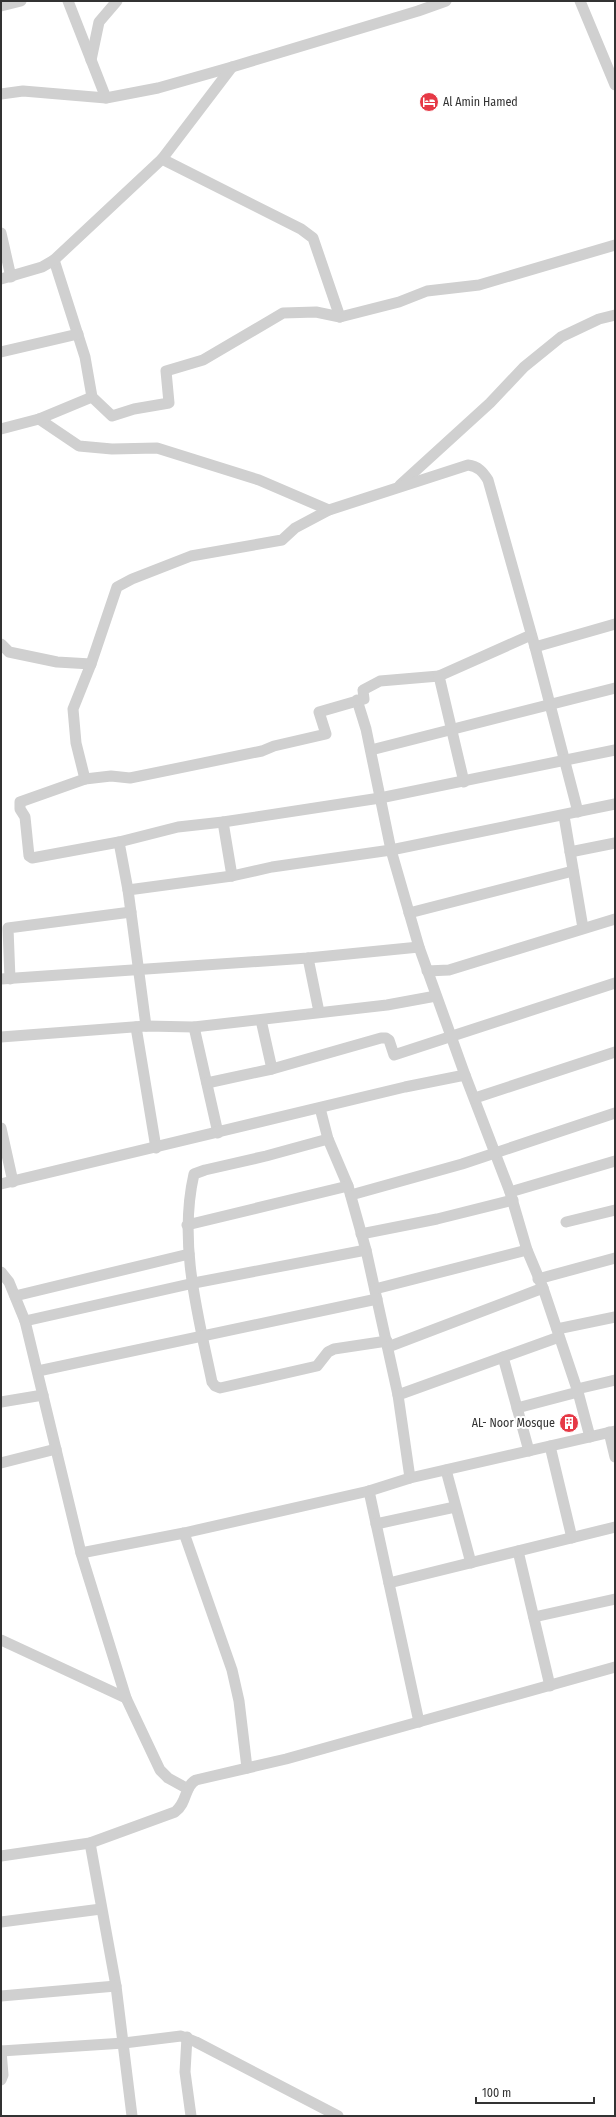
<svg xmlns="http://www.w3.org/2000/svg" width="616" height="2117" font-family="'Fira Sans Condensed',sans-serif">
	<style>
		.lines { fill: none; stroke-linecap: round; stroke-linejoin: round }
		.minor { stroke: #d0d0d0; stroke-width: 11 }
		.labels { text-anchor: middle; stroke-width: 4; stroke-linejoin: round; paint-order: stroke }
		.poi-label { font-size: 12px; fill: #333; stroke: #fff; text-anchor: start }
	</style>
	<rect width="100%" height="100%" fill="#fff"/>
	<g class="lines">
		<g class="minor">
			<polyline points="68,1 106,98"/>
			<polyline points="580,1 615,85"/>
			<polyline points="1,6 21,1"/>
			<polyline points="91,60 99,22 117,1"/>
			<polyline points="1,94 23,91 106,98 158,88 232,67 418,11 446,1"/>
			<polyline points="162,159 301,229 313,238 340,317"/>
			<polyline points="1,233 11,277"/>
			<polyline points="54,260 85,357 92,397 112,416 134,409 169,403 166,371 203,360 283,313 316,312 340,317 399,302 427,291 479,285 615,245"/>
			<polyline points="1,279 42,267 54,260 162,159 232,67"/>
			<polyline points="1,352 78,334"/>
			<polyline points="39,419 79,446 112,449 157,448 259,480 329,510"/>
			<polyline points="1,429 39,419 92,397"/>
			<polyline points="400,485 490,403 524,367 561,337 599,319 615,315"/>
			<path d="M1,644L9,652L57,662L91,664L117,587L132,579L191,556L282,540L295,528L329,510L468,465C478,466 483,472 488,480L535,647L578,812"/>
			<polyline points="535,647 615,624"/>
			<polyline points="91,664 73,709 76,743 85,779 20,802 20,809 25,817 29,856 32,858 119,842"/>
			<polyline points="357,700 366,729 391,850 419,947 465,1075 510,1192 527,1250 543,1288 578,1392 590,1437"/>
			<polyline points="371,750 615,688"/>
			<polyline points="85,779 111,776 130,778 262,751 274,746 326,734 319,712 364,699 363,690 380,681 439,676"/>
			<polyline points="464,782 439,676 531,635"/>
			<polyline points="564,816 583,928"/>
			<polyline points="223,822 232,876"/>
			<polyline points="570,852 615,843"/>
			<polyline points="128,890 232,876 272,867 391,850 615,804"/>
			<polyline points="409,913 573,871"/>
			<polyline points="308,958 319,1012"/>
			<polyline points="427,971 449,970 615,919"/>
			<polyline points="1,979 308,958 419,947"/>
			<polyline points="10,979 8,928 131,912"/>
			<polyline points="261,1020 272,1069"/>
			<polyline points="146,1026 128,890 119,842 178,827 223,822 380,798 615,750"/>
			<polyline points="136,1027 156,1148"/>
			<polyline points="194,1027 218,1133"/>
			<polyline points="1,1037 146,1026 194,1027 387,1005 436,996"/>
			<polyline points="207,1083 272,1069 381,1038 386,1038 389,1040 394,1055 615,983"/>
			<polyline points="475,1098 615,1052"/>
			<polyline points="320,1108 328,1139 348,1186 366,1250 398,1395 410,1478"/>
			<polyline points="1,1128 13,1182"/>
			<path d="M328,1139L266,1156L205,1170L194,1174C178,1243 198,1315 212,1382L215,1386L220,1388L317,1366L328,1352L334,1349L387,1341"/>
			<polyline points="1,1184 405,1087 465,1075"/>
			<polyline points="510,1192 615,1161"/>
			<polyline points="351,1195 462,1164 615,1113"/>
			<polyline points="566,1222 615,1210"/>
			<polyline points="187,1225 348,1186"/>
			<polyline points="361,1234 437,1219 513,1200"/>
			<polyline points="1,1272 9,1282 25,1321 81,1553 126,1698 160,1770 168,1778 188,1789"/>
			<polyline points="538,1279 615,1258"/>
			<polyline points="375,1289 527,1250"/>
			<polyline points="15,1296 189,1254"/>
			<polyline points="25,1321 194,1283 366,1250"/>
			<polyline points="557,1329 615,1317"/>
			<polyline points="388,1347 543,1288"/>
			<polyline points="503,1357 529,1451"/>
			<polyline points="38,1371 377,1299"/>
			<polyline points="577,1389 615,1380"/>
			<polyline points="398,1395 559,1337"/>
			<polyline points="1,1402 43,1395"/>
			<polyline points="517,1408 578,1392"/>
			<polyline points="609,1432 615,1457"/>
			<polyline points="550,1446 572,1538"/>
			<polyline points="1,1463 56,1449"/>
			<polyline points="446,1470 471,1563"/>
			<polyline points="369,1491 419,1722"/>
			<polyline points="376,1524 455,1507"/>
			<polyline points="184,1533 232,1670 239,1701 247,1768"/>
			<polyline points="518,1551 550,1686"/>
			<polyline points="81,1553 184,1533 369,1491 410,1478 615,1431"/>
			<polyline points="389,1583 615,1527"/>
			<polyline points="534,1617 615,1599"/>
			<polyline points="1,1640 126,1698"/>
			<polyline points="90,1843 116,1986 132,2116"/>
			<path d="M1,1856L90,1843L175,1812C188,1802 184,1786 196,1780L286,1759L615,1667"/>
			<polyline points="1,1922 101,1909"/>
			<polyline points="1,1996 116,1986"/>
			<polyline points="187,2037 185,2072 191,2116"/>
			<polyline points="1,2051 124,2043 181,2036 196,2042 338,2116"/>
			<polyline points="1,2080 3,2075 1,2051"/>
		</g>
	</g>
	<defs>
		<symbol id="hotel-disc" viewBox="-11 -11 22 22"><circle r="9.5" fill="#e63946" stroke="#fff"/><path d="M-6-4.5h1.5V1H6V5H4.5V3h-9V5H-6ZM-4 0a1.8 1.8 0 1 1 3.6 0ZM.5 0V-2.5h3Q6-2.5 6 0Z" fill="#fff"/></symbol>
		<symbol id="building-disc" viewBox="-11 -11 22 22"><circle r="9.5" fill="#e63946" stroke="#fff"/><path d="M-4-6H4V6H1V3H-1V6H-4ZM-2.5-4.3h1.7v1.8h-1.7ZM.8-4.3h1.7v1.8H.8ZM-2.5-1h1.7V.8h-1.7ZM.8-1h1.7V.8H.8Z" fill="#fff"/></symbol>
	</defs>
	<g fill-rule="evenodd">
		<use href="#hotel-disc" x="418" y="91" width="22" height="22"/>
		<use href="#building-disc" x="558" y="1412" width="22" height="22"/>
	</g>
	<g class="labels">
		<g class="poi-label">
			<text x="443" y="106">Al Amin Hamed</text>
			<text x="555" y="1427" text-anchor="end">AL- Noor Mosque</text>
		</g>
	</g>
	<rect width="616" height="2117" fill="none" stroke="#333333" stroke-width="4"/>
	<path d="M476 2097v6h118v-6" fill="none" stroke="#333333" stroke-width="2"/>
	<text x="482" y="2097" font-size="12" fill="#333333" stroke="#ffffff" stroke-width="3" paint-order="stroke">100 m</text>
</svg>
